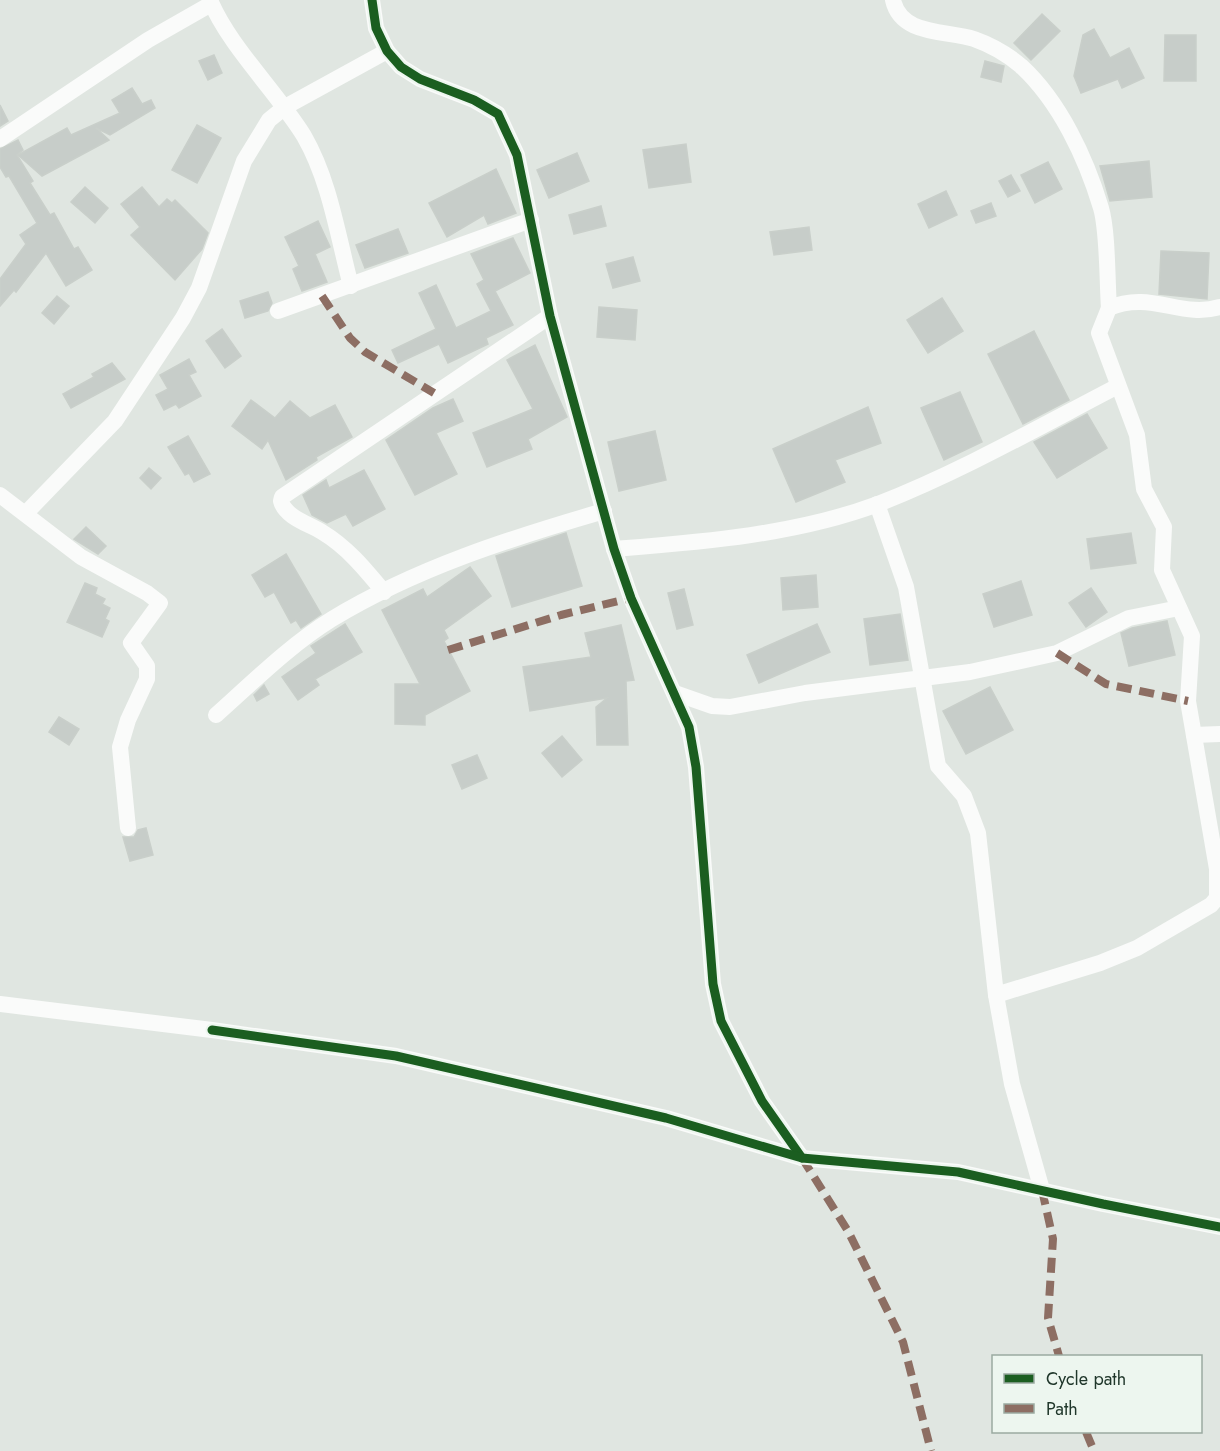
<svg xmlns="http://www.w3.org/2000/svg" width="1220" height="1451" font-family="Jost,sans-serif">
	<style>
		.building { fill: #c7cdc9; stroke: #c9cfca; stroke-width: 1.5 }
		.lines { fill: none; stroke-linecap: round; stroke-linejoin: round }
		.street { stroke: #fafbfa; stroke-width: 16 }
		.quiet { stroke: #8d6e63; stroke-width: 8; stroke-dasharray: 15 8; stroke-linecap: butt }
		.cycleway-casing { stroke: #edf6ef; stroke-width: 13 }
		.cycleway { stroke: #1b5e20; stroke-width: 9 }
	</style>
	<rect width="100%" height="100%" fill="#e0e6e1"/>
	<g class="building">
		<polygon points="1042,14 1060,31 1031,60 1014,43"/>
		<polygon points="1094,29 1110,58 1129,48 1144,78 1122,88 1118,79 1081,93 1074,76 1083,35"/>
		<polygon points="1165,35 1196,35 1196,81 1164,81"/>
		<polygon points="214,55 222,73 208,80 199,61"/>
		<polygon points="985,61 1004,66 1001,82 981,77"/>
		<polygon points="132,88 142,104 151,100 155,108 110,135 96,128 109,140 42,176 18,155 67,128 71,135 120,113 112,100"/>
		<polygon points="0,105 8,121 0,126"/>
		<polygon points="197,125 221,138 197,183 172,170"/>
		<polygon points="18,140 23,150 17,155 33,181 30,183 50,215 54,213 74,249 78,247 92,270 66,286 46,253 16,292 14,290 0,306 0,279 26,244 20,235 37,223 9,176 6,177 0,167 0,149"/>
		<polygon points="686,144 691,182 649,188 643,150"/>
		<polygon points="577,153 589,181 549,198 537,170"/>
		<polygon points="1149,161 1152,197 1110,201 1100,166"/>
		<polygon points="1048,162 1062,189 1035,203 1021,175"/>
		<polygon points="496,169 516,213 488,224 484,215 447,237 429,203"/>
		<polygon points="1011,175 1020,191 1008,197 999,181"/>
		<polygon points="85,187 108,208 95,223 71,202"/>
		<polygon points="142,187 159,207 167,199 172,203 175,200 208,233 202,249 175,280 131,235 140,227 121,204"/>
		<polygon points="946,191 957,215 929,228 918,204"/>
		<polygon points="991,203 996,216 976,223 971,211"/>
		<polygon points="601,206 606,226 574,234 569,215"/>
		<polygon points="318,221 330,247 315,254 327,282 302,291 293,269 299,266 285,237"/>
		<polygon points="809,227 812,250 774,255 770,232"/>
		<polygon points="398,229 408,253 365,268 356,245"/>
		<polygon points="513,238 530,273 495,291 513,325 486,338 488,344 448,363 439,344 398,363 392,350 436,329 419,293 436,285 456,328 491,311 477,284 484,280 471,254"/>
		<polygon points="1161,251 1209,253 1207,299 1159,294"/>
		<polygon points="633,257 640,281 613,288 606,264"/>
		<polygon points="268,292 272,303 268,311 245,318 240,301"/>
		<polygon points="57,296 69,306 54,324 42,313"/>
		<polygon points="942,298 963,331 928,353 907,320"/>
		<polygon points="599,307 637,310 635,340 597,337"/>
		<polygon points="222,329 241,356 225,368 206,341"/>
		<polygon points="1034,331 1069,400 1023,424 988,354"/>
		<polygon points="535,345 567,417 528,439 532,449 487,467 473,433 533,409 507,360"/>
		<polygon points="189,359 196,372 189,375 201,396 179,408 176,404 164,410 156,395 168,389 160,375"/>
		<polygon points="112,363 125,379 71,408 63,394 94,377 92,374"/>
		<polygon points="960,392 982,442 944,460 921,408"/>
		<polygon points="453,399 463,421 436,433 457,474 415,495 386,440 433,408"/>
		<polygon points="251,400 275,418 290,401 310,418 335,405 352,437 316,457 317,460 286,480 268,440 262,449 232,426"/>
		<polygon points="868,407 881,443 835,460 845,482 796,502 773,449"/>
		<polygon points="1087,414 1107,448 1057,478 1034,442"/>
		<polygon points="655,431 666,480 619,491 608,442"/>
		<polygon points="188,436 210,474 194,482 189,473 185,475 168,447"/>
		<polygon points="149,468 161,478 151,489 140,478"/>
		<polygon points="364,470 385,509 353,526 346,514 327,523 312,515 303,495 326,480 329,488"/>
		<polygon points="86,527 106,546 98,554 74,539"/>
		<polygon points="566,533 582,586 512,607 496,556"/>
		<polygon points="1131,533 1136,563 1091,569 1087,539"/>
		<polygon points="286,554 321,614 301,628 296,620 291,623 274,592 265,597 252,575"/>
		<polygon points="470,567 491,596 444,630 448,638 444,641 470,691 425,715 425,725 395,724 395,684 420,684 382,610 423,589 427,597"/>
		<polygon points="816,575 818,607 783,610 781,578"/>
		<polygon points="1021,581 1032,615 994,627 983,594"/>
		<polygon points="85,583 97,588 95,594 105,599 102,604 110,608 105,619 109,621 102,637 67,622"/>
		<polygon points="1091,588 1107,612 1086,627 1069,603"/>
		<polygon points="684,589 693,625 677,629 668,593"/>
		<polygon points="900,614 908,660 870,665 864,619"/>
		<polygon points="1167,621 1175,655 1129,666 1121,633 1132,628"/>
		<polygon points="345,624 362,652 315,679 319,685 298,700 282,677 316,653 311,646"/>
		<polygon points="817,624 830,652 759,683 747,655"/>
		<polygon points="621,625 634,680 626,681 628,745 597,745 596,707 607,698 530,711 523,667 591,657 585,633"/>
		<polygon points="264,685 269,694 257,701 254,695"/>
		<polygon points="990,687 1013,730 966,754 943,711"/>
		<polygon points="59,717 79,729 69,745 49,732"/>
		<polygon points="562,736 582,760 562,777 542,753"/>
		<polygon points="477,755 487,778 462,789 452,765"/>
		<polygon points="146,828 153,855 130,861 123,837 134,837 138,830"/>
	</g>
	<g class="lines">
		<g class="street">
			<path d="M210,0C229,46 277,92 304,136C330,181 338,237 351,286"/>
			<polyline points="372,0 376,28 387,51 401,67 420,79 474,100 498,114 517,155 550,316 614,549 631,598 689,727 696,767 713,984 721,1021 762,1101 802,1158"/>
			<path d="M893,0C901,36 946,30 974,39C991,45 1007,54 1021,66C1060,102 1086,158 1101,208C1108,232 1107,281 1109,308"/>
			<polyline points="0,139 148,40 211,4"/>
			<polyline points="278,311 531,220"/>
			<polyline points="0,495 81,557 147,593 160,603 131,643 147,666 147,679 128,720 120,747 128,828"/>
			<polyline points="877,504 906,587 938,766 964,796 978,833 996,995 1012,1084 1042,1190"/>
			<polyline points="26,513 115,421 183,318 199,288 244,161 269,120 285,107 387,51"/>
			<path d="M614,549C701,542 795,535 878,504C960,472 1039,427 1118,386"/>
			<path d="M384,592C365,569 347,547 322,532C309,524 285,517 281,501L282,497L550,316"/>
			<polyline points="675,693 712,706 730,707 805,693 970,672 1057,653 1129,618 1179,608"/>
			<path d="M216,715C253,682 290,645 332,619C416,568 511,538 604,511"/>
			<polyline points="1194,735 1220,734"/>
			<path d="M996,995L1100,963L1137,948L1211,905L1217,898V869L1188,701L1192,636L1162,570L1164,527L1144,489L1137,435L1099,333L1109,308C1151,290 1181,319 1220,307"/>
			<polyline points="0,1004 212,1030 396,1056 666,1118 802,1158 958,1172 1103,1204 1220,1227"/>
		</g>
		<g class="quiet">
			<polyline points="322,296 350,338 365,352 434,393"/>
			<polyline points="448,650 561,615 631,598"/>
			<polyline points="1057,653 1106,684 1188,701"/>
			<polyline points="802,1158 848,1231 903,1342 931,1451"/>
			<polyline points="1042,1190 1053,1239 1048,1318 1059,1356"/>
			<polyline points="1086,1432 1094,1451"/>
		</g>
		<defs>
			<g id="cycleway">
				<polyline points="372,0 376,28 387,51 401,67 420,79 474,100 498,114 517,155 550,316 614,549 631,598 689,727 696,767 713,984 721,1021 762,1101 802,1158"/>
				<polyline points="212,1030 396,1056 666,1118 802,1158 958,1172 1103,1204 1220,1227"/>
			</g>
		</defs>
		<use href="#cycleway" class="cycleway-casing"/>
		<use href="#cycleway" class="cycleway"/>
	</g>
	<rect x="992" y="1355" width="210" height="78" fill="#edf6ef" stroke="#9baaa1" stroke-width="1.5"/>
	<rect x="1004" y="1374" width="30" height="9" fill="#1b5e20" stroke="#9baaa1" stroke-width="1.5"/>
	<text x="1046" y="1385" font-size="18" fill="#20372b">Cycle path</text>
	<rect x="1004" y="1404" width="30" height="9" fill="#8d6e63" stroke="#9baaa1" stroke-width="1.5"/>
	<text x="1046" y="1415" font-size="18" fill="#20372b">Path</text>
</svg>
